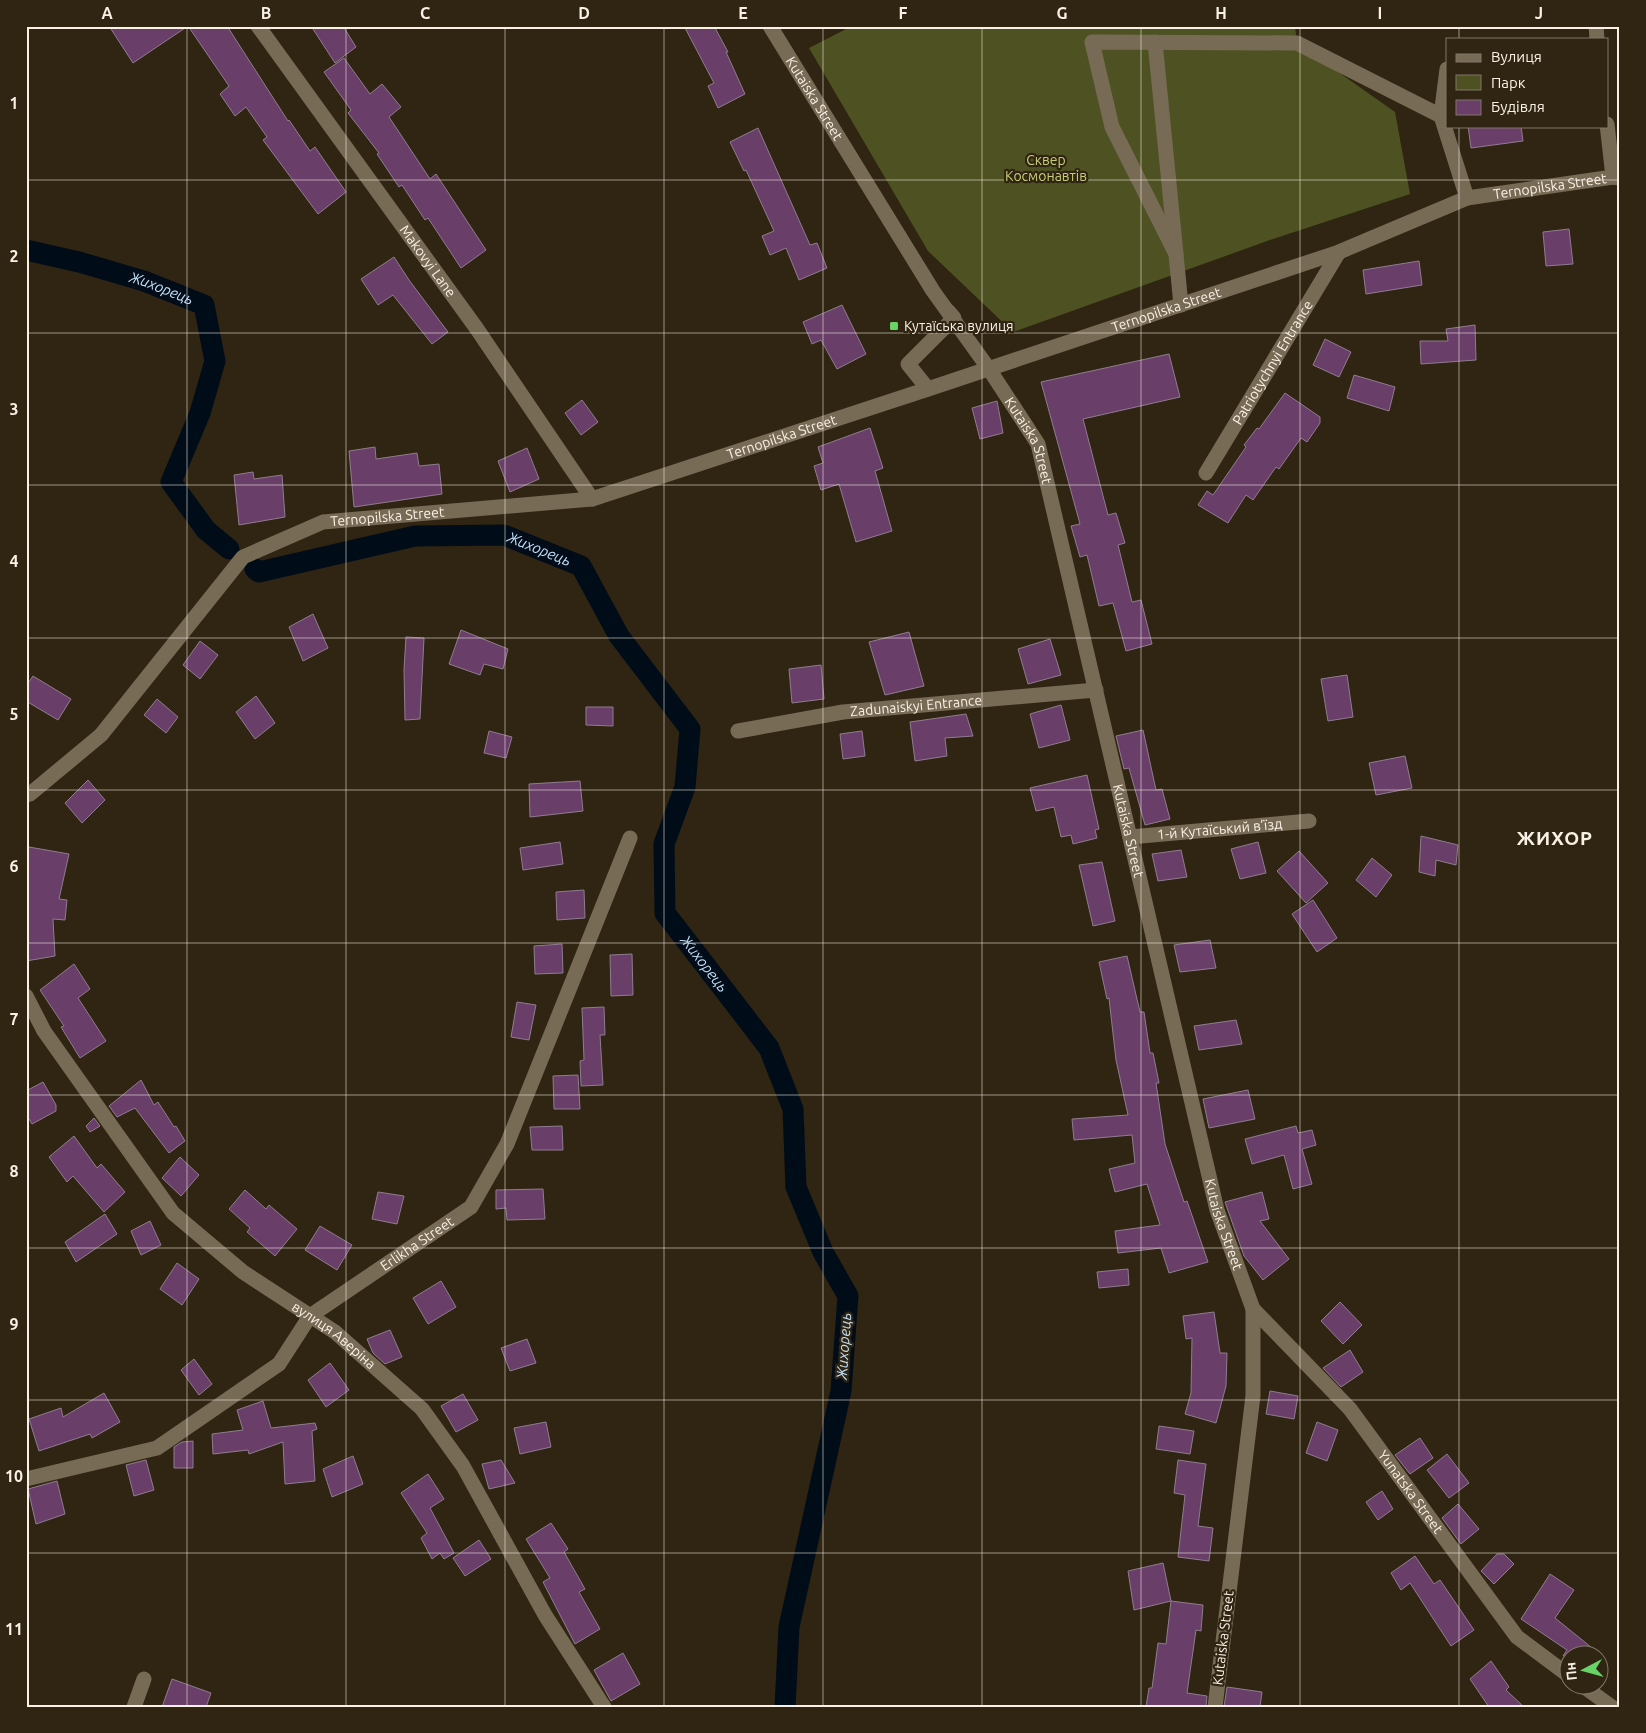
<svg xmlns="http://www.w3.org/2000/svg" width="1646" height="1733" font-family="Ubuntu,sans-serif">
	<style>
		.green { fill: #4e5223 }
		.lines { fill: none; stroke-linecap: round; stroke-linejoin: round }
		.canal { stroke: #000d19; stroke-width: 21 }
		.building { fill: #693f6a; stroke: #8f7c8f }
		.minor { stroke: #786b56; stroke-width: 15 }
		.grid { fill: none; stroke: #f9f1e5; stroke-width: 1; stroke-opacity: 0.55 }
		.poi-dot { fill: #67d465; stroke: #302512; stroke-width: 2 }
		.labels { text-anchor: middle; stroke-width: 4.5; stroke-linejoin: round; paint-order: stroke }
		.street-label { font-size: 14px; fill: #f9f1e5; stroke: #302512 }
		.park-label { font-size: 14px; fill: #c7cf74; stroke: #302512 }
		.poi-label { font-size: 14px; fill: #f9f1e5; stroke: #302512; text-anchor: start }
		.water-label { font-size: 15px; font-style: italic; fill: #c0dff7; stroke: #302512 }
		.district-label { font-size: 19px; font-weight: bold; letter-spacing: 1px; fill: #f9f1e5; stroke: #302512 }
		.neatline { fill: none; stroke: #f9f1e5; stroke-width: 2 }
		.grid-label { font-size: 16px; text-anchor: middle; font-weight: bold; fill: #f9f1e5 }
	</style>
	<rect width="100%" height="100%" fill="#302512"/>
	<polygon class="green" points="852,26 1295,26 1297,43 1395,112 1410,194 1273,239 1013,332 928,251 809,48"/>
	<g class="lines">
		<g class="canal">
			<path id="s1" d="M26,250L79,262L144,281L204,305L215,361L200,413L171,482L206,530L229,549"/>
			<path id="s2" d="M255,569L259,572L415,536L504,535L581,566L619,636L690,729L685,787L664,844L665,913L769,1048L793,1109L796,1187L823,1252L848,1296L841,1391L789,1627L785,1707"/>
		</g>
	</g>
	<g class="building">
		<polygon points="109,26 188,26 133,63"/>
		<polygon points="188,26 227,26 288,121 289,120 310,151 315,147 346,192 318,214 263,140 267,137 246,107 235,116 220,94 229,86"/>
		<polygon points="311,26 343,26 356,47 335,63"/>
		<polygon points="684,26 714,26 728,52 726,52 745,94 718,108 708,86 714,83"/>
		<polygon points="344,58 370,94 382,84 401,107 389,117 430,179 436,174 486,250 461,268 428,218 425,220 402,185 399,187 377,154 379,153 348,113 351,110 324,72"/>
		<polygon points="1468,126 1521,126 1523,141 1471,148"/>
		<polygon points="758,128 810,245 817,243 827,268 799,280 786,248 770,255 762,236 774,231 746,170 744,171 730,142"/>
		<polygon points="1569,229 1573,264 1546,266 1543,232"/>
		<polygon points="394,257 409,280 448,332 432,344 393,295 378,305 361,279"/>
		<polygon points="1419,261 1422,285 1366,294 1363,270"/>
		<polygon points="842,305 866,354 837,369 821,340 812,344 803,322"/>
		<polygon points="1475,325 1476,360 1421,364 1420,341 1448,341 1446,329"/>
		<polygon points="1325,339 1351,352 1339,377 1313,365"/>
		<polygon points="1169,354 1180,397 1083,419 1108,515 1116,513 1125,543 1118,545 1132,602 1141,600 1152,644 1126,651 1113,603 1099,606 1087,555 1080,557 1071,526 1080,524 1041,382"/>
		<polygon points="1354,375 1395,387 1389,411 1347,398"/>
		<polygon points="1285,393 1320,417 1320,423 1307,442 1301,438 1279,469 1276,467 1253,500 1246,495 1228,523 1198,505 1207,491 1213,495 1246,447 1244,445 1257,428 1259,429"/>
		<polygon points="582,400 598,422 581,435 565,413"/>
		<polygon points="997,401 1003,433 980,439 972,408"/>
		<polygon points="870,428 883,468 875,471 892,531 856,542 839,484 821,490 814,466 823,463 818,447"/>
		<polygon points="375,447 376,459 417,453 419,466 439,464 442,494 354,507 349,451"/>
		<polygon points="527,448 539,479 510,492 498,461"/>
		<polygon points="253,472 254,479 282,475 285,517 239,525 234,475"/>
		<polygon points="313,614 328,648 303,661 289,627"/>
		<polygon points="461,630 508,649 503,669 484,664 480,675 449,664"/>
		<polygon points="909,632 924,686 885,695 869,642"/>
		<polygon points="406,637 424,638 420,719 405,720 404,669"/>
		<polygon points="1050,639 1061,675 1028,684 1018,649"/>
		<polygon points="200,641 218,655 200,679 183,665"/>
		<polygon points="821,665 824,699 792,703 789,669"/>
		<polygon points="1347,675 1353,717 1328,721 1321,679"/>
		<polygon points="33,676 71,699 58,720 26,701 26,686"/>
		<polygon points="256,696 275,723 255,739 236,712"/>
		<polygon points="157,699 178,717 166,733 144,715"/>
		<polygon points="1061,705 1070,740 1039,748 1030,714"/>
		<polygon points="586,707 613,707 613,726 586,725"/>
		<polygon points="966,714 973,736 945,738 947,756 915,761 910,722"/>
		<polygon points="1143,730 1156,790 1162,789 1170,819 1145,825 1129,768 1124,769 1116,736"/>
		<polygon points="489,731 512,737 506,758 484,753"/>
		<polygon points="862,731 865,756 843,759 840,734"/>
		<polygon points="1405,756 1412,788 1376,795 1369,763"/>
		<polygon points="1087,775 1099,829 1095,830 1097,838 1073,844 1071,835 1061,837 1054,807 1036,811 1030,788"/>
		<polygon points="88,780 105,800 82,823 65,803"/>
		<polygon points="580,781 583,811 530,817 529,784"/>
		<polygon points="1421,836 1458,845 1456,865 1436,860 1435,876 1419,872"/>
		<polygon points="560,842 563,864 523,870 520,848"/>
		<polygon points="1258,842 1266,873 1240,879 1231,849"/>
		<polygon points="29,847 69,854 59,899 67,900 65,920 53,919 55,956 26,961 26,860"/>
		<polygon points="1181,850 1187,877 1158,881 1152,854"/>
		<polygon points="1299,851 1328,883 1306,903 1277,871"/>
		<polygon points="1372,858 1392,875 1376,897 1356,880"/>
		<polygon points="1102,862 1115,921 1093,926 1079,865"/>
		<polygon points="584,890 585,918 557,920 556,892"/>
		<polygon points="1313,900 1337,938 1317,952 1292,914"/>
		<polygon points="1210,940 1216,968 1180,972 1174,945"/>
		<polygon points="562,944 563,973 535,974 534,946"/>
		<polygon points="632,954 633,995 611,996 610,955"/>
		<polygon points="1127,956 1140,1012 1144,1012 1150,1053 1153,1053 1159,1083 1156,1083 1165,1144 1184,1202 1187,1201 1208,1262 1169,1273 1161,1248 1118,1253 1115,1231 1160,1225 1147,1184 1115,1192 1109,1169 1135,1163 1132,1135 1074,1140 1072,1119 1128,1115 1116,1060 1109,998 1107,999 1099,962"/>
		<polygon points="74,964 90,989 78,998 106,1041 80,1058 61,1027 64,1026 40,990"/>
		<polygon points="517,1002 536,1005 529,1040 511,1037"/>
		<polygon points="604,1007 605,1035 600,1035 603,1085 581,1086 580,1061 584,1060 582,1008"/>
		<polygon points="1236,1020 1242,1044 1199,1050 1194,1026"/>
		<polygon points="578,1075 580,1109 554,1109 553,1076"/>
		<polygon points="141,1080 154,1105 158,1102 174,1127 176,1126 185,1141 169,1153 135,1108 117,1117 109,1106"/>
		<polygon points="43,1082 56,1105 56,1111 32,1124 26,1114 26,1091"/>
		<polygon points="1248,1090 1255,1119 1209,1128 1203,1099"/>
		<polygon points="94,1118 100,1126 90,1132 86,1126"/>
		<polygon points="562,1126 563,1150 532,1150 530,1127"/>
		<polygon points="1296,1126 1298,1133 1312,1130 1316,1145 1302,1149 1312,1184 1293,1189 1284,1155 1252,1164 1245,1139"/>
		<polygon points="74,1136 97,1168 101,1164 125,1192 104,1212 73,1176 67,1182 49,1157"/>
		<polygon points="180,1157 199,1175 181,1196 162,1178"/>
		<polygon points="543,1189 545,1219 507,1220 506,1208 496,1209 496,1190"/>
		<polygon points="245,1190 266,1209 269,1205 297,1229 275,1256 247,1232 250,1228 229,1209"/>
		<polygon points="378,1192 404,1196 397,1224 372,1219"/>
		<polygon points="1262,1192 1269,1219 1260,1221 1289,1259 1263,1280 1244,1256 1225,1202"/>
		<polygon points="105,1214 117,1234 76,1262 65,1242"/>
		<polygon points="150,1221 161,1245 141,1255 131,1231"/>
		<polygon points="320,1226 352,1245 337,1270 305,1250"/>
		<polygon points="177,1263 199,1279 182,1305 160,1289"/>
		<polygon points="1128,1269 1129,1285 1099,1288 1097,1272"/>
		<polygon points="441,1281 456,1307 428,1324 413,1298"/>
		<polygon points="1340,1302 1362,1325 1343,1344 1321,1321"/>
		<polygon points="1214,1312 1220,1353 1227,1353 1226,1386 1216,1423 1185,1414 1191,1393 1192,1338 1186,1339 1183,1316"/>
		<polygon points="390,1330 402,1357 385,1364 373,1353 367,1339"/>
		<polygon points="527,1339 536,1363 510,1371 501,1348"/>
		<polygon points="1350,1350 1363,1372 1341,1387 1323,1368"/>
		<polygon points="194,1359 212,1384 199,1395 181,1370"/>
		<polygon points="330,1363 349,1390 326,1407 308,1380"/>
		<polygon points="1270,1391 1298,1396 1294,1419 1266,1414"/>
		<polygon points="104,1393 120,1422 92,1438 90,1434 39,1451 29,1419 61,1408 63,1417"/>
		<polygon points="463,1394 478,1420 456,1432 441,1406"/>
		<polygon points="263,1401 271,1428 315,1423 317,1429 312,1431 315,1481 285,1484 283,1442 249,1454 248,1450 213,1454 212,1434 243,1430 237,1410"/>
		<polygon points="546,1422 551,1447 520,1454 514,1428"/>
		<polygon points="1317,1422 1338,1430 1327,1461 1306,1453"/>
		<polygon points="1159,1426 1194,1431 1190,1454 1156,1449"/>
		<polygon points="1420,1438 1433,1458 1410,1474 1395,1455"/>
		<polygon points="193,1441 193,1468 174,1468 174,1447 182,1442"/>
		<polygon points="1447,1454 1469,1483 1449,1498 1427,1470"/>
		<polygon points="353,1456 363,1484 332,1497 323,1469"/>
		<polygon points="146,1460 154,1490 134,1496 126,1465"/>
		<polygon points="501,1460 515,1483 489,1489 482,1464"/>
		<polygon points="1178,1460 1206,1464 1198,1526 1213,1528 1209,1561 1178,1557 1185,1495 1174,1493"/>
		<polygon points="428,1474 444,1499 430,1508 454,1553 444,1559 440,1553 432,1559 421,1538 427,1533 401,1493"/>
		<polygon points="57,1481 65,1514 36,1524 28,1489"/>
		<polygon points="1382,1491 1393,1509 1378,1520 1366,1502"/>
		<polygon points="1458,1504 1479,1529 1461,1544 1442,1518"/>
		<polygon points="551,1523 568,1549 564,1552 585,1589 579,1592 600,1629 575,1644 543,1582 550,1578 526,1539"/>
		<polygon points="479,1540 491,1559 465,1576 453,1558"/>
		<polygon points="1497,1554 1504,1554 1514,1564 1494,1584 1481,1571"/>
		<polygon points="1415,1556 1434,1584 1440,1580 1474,1630 1451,1646 1410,1583 1401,1590 1391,1573"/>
		<polygon points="1163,1563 1171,1601 1134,1610 1128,1571"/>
		<polygon points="1550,1574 1574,1590 1555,1618 1602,1656 1563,1656 1567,1650 1521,1619"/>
		<polygon points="1171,1601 1203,1605 1201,1631 1196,1630 1187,1693 1207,1696 1206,1707 1146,1707 1149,1688 1152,1688 1158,1643 1166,1644"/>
		<polygon points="623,1653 640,1684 611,1701 594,1670"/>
		<polygon points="1491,1661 1509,1687 1506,1690 1524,1707 1489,1707 1470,1679"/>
		<polygon points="172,1679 211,1693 206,1707 162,1707"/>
		<polygon points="1227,1687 1262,1692 1260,1707 1224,1707"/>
	</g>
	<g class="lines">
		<g class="minor">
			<path id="s3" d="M258,26L477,329L592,499"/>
			<path id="s4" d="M770,26L933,291L989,369L1038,444L1217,1210L1253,1309V1396L1215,1707"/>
			<polyline points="1596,26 1597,39"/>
			<polyline points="1155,42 1181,305"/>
			<polyline points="1447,69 1441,116 1467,198"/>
			<polyline points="1607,124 1613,177"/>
			<polyline points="1176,254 1112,127 1092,42 1297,43 1441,116"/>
			<polyline points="928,389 908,364 954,318 948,311"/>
			<path id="s5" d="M1206,473L1339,252"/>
			<path id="s6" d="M738,731L843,712L1096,690"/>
			<path id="s7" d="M26,795L30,794L101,735L243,557L323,522L592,499L928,389L1339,252L1467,198L1613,177L1620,178"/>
			<path id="s8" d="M1130,837L1309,821"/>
			<path id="s9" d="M26,996L44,1031L173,1213L243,1272L335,1332L422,1409L463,1466L545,1615L604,1707"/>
			<path id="s10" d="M1253,1309L1350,1409L1517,1637L1568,1675"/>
			<path id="s11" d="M26,1479L157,1448L279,1364L310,1316L471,1207L507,1144L630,838"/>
			<polyline points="1583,1686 1612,1707"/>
			<polyline points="134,1707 144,1679"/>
		</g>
	</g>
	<path class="grid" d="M187,26V1707M346,26V1707M505,26V1707M664,26V1707M823,26V1707M982,26V1707M1141,26V1707M1300,26V1707M1459,26V39M1459,126V1707M26,180H1620M26,333H1620M26,485H1620M26,638H1620M26,790H1620M26,943H1620M26,1095H1620M26,1248H1620M26,1400H1620M26,1553H1620"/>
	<rect class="poi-dot" x="889" y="321" width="10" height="10" rx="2.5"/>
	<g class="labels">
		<g class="street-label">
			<text dy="5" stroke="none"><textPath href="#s4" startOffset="85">Kutaiska Street</textPath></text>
			<text dy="5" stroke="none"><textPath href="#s7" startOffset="1691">Ternopilska Street</textPath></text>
			<text dy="5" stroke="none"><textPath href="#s3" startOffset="290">Makovyi Lane</textPath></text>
			<text dy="5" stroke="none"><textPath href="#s7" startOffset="1286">Ternopilska Street</textPath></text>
			<text dy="5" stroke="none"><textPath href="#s5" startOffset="129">Patriotychnyi Entrance</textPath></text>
			<text dy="5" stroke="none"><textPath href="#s7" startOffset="881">Ternopilska Street</textPath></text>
			<text dy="5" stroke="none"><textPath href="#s4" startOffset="490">Kutaiska Street</textPath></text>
			<text dy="5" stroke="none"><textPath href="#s7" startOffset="476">Ternopilska Street</textPath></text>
			<text dy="5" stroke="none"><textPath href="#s6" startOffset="180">Zadunaiskyi Entrance</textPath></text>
			<text dy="5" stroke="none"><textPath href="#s8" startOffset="90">1-й Кутаїський в’їзд</textPath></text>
			<text dy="5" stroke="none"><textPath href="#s4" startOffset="894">Kutaiska Street</textPath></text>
			<text dy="5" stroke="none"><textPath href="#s4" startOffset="1299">Kutaiska Street</textPath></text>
			<text dy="5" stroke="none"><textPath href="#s11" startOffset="469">Erlikha Street</textPath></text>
			<text dy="5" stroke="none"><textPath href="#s9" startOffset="465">вулиця Аверіна</textPath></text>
			<text dy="5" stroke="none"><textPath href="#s10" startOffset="242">Yunatska Street</textPath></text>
			<text transform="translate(1223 1638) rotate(-83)" y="5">Kutaiska Street</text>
		</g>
		<g class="park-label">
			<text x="1046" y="165">Сквер<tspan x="1046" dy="16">Космонавтів</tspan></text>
		</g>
		<g class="poi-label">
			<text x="904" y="331">Кутаїська вулиця</text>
		</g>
		<g class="water-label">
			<text dy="5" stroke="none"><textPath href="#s1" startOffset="141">Жихорець</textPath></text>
			<text dy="5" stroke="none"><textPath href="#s2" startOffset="292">Жихорець</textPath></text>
			<text dy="5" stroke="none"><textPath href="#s2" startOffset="786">Жихорець</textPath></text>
			<text transform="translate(844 1346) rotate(-86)" y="5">Жихорець</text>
		</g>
		<g class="district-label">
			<text x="1555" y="845">ЖИХОР</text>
		</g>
	</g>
	<rect width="1646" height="1733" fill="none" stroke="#302512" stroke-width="55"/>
	<rect x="1446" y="38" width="162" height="90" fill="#302512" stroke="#807766"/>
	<rect x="1456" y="54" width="25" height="8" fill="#786b56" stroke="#807766"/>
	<text x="1491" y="62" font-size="15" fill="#f9f1e5">Вулиця</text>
	<rect x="1456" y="75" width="25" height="15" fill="#4e5223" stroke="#807766"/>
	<text x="1491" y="88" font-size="15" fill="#f9f1e5">Парк</text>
	<rect x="1456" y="100" width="25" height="15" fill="#693f6a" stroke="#807766"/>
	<text x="1491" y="112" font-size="15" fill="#f9f1e5">Будівля</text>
	<g transform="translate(1584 1670) rotate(264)"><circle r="24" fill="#302512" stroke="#807766"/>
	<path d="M0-4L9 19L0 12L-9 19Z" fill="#67d465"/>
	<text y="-8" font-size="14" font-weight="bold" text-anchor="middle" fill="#f9f1e5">Пн</text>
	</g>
	<rect x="28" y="28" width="1590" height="1678" class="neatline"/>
	<g class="grid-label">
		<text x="107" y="19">A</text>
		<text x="266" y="19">B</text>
		<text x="425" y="19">C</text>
		<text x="584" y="19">D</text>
		<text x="743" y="19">E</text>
		<text x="903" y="19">F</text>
		<text x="1062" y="19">G</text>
		<text x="1221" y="19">H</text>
		<text x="1380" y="19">I</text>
		<text x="1539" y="19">J</text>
		<text x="14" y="109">1</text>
		<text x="14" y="262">2</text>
		<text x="14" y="415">3</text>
		<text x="14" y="567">4</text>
		<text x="14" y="720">5</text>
		<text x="14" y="872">6</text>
		<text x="14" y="1025">7</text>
		<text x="14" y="1177">8</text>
		<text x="14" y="1330">9</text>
		<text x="14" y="1482">10</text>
		<text x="14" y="1635">11</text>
	</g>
</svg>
